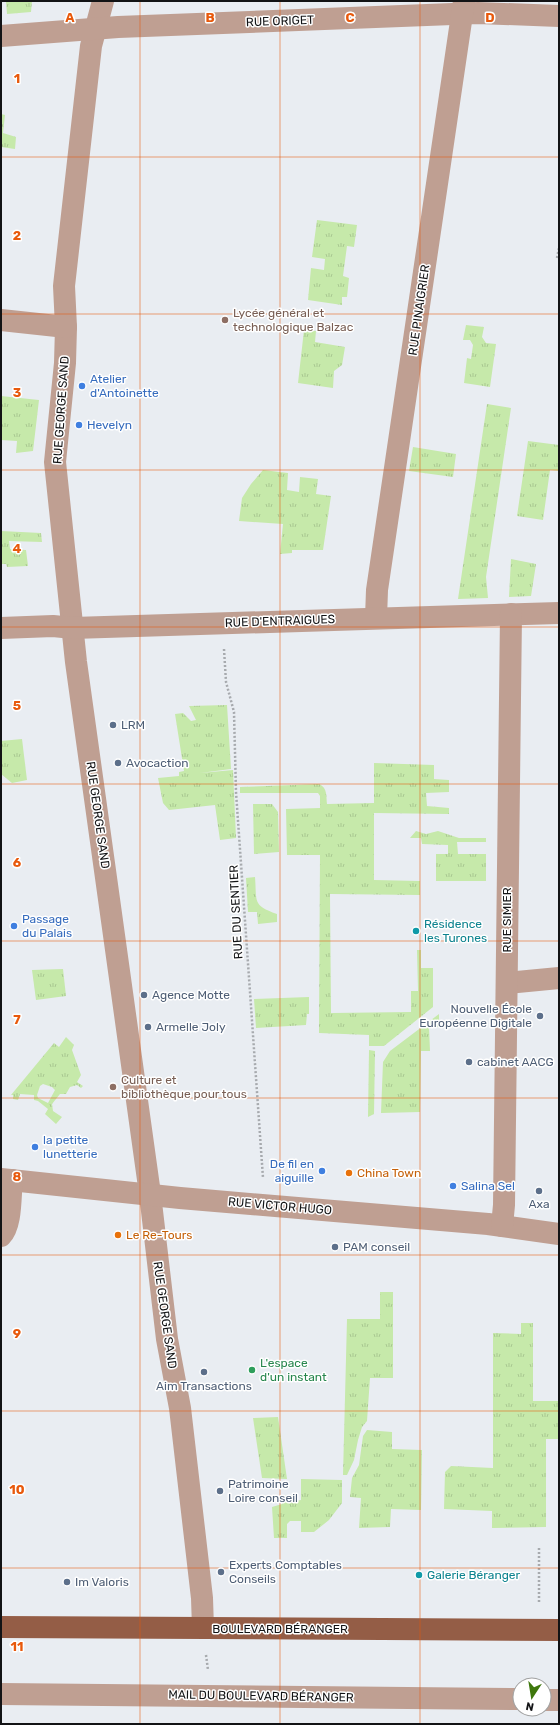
<svg xmlns="http://www.w3.org/2000/svg" width="560" height="1725" font-family="Rubik,sans-serif">
	<style>
		.grass { fill: url(#grass-tufts); fill-rule: evenodd }
		.lines { fill: none; stroke-linecap: round; stroke-linejoin: round }
		.path { stroke: #a7aaae; stroke-width: 2.5; stroke-dasharray: 2 2; stroke-linecap: butt }
		.minor { stroke: #bf9f92; stroke-width: 22 }
		.major { stroke: #945d46; stroke-width: 22 }
		.grid { fill: none; stroke: #e8590c; stroke-width: 1; stroke-opacity: 0.55 }
		.education-dot { fill: #8d6e63; stroke: #fff; stroke-width: 1.5 }
		.shop-dot { fill: #3f7fe0; stroke: #fff; stroke-width: 1.5 }
		.service-dot { fill: #5c6f8a; stroke: #fff; stroke-width: 1.5 }
		.culture-dot { fill: #0f9aa8; stroke: #fff; stroke-width: 1.5 }
		.food-dot { fill: #e8710a; stroke: #fff; stroke-width: 1.5 }
		.leisure-dot { fill: #2e9e5b; stroke: #fff; stroke-width: 1.5 }
		.labels { text-anchor: middle; stroke-width: 3; stroke-linejoin: round; paint-order: stroke }
		.street-label { font-size: 12px; fill: #121315; stroke: #fff }
		.education-label { font-size: 12px; fill: #785e54; stroke: #fff; text-anchor: start }
		.shop-label { font-size: 12px; fill: #366cbe; stroke: #fff; text-anchor: start }
		.service-label { font-size: 12px; fill: #4e5e75; stroke: #fff; text-anchor: start }
		.culture-label { font-size: 12px; fill: #0d838f; stroke: #fff; text-anchor: start }
		.food-label { font-size: 12px; fill: #c56008; stroke: #fff; text-anchor: start }
		.leisure-label { font-size: 12px; fill: #27864d; stroke: #fff; text-anchor: start }
		.grid-label { font-size: 13px; text-anchor: middle; font-weight: bold; fill: #e8590c; stroke: #fff; stroke-width: 3; stroke-linejoin: round; paint-order: stroke }
	</style>
	<defs>
		<pattern id="grass-tufts" width="24" height="20" patternUnits="userSpaceOnUse"><rect width="24" height="20" fill="#c6e9aa"/><path d="M3 7l-1-3M5 7V3M7 7l1-3M15 17l-1-3M17 17v-4M19 17l1-3" fill="none" stroke="#a9c791"/></pattern>
	</defs>
	<rect width="100%" height="100%" fill="#e9edf2"/>
	<g class="grass">
		<polygon points="6,1 32,1 31,12 7,14"/>
		<polygon points="1,114 5,115 3,133 16,137 15,149 1,147"/>
		<polygon points="317,220 357,225 354,247 347,246 343,276 349,278 347,297 342,297 342,305 308,300 311,268 324,270 325,259 312,257"/>
		<polygon points="466,325 484,327 482,337 486,343 496,344 490,387 464,383 467,358 471,359 473,345 470,340 463,340"/>
		<polygon points="304,330 316,331 315,342 345,347 342,365 334,371 333,388 298,383"/>
		<polygon points="1,396 39,400 33,451 16,453 17,441 1,440"/>
		<polygon points="487,404 511,408 486,577 488,598 458,599"/>
		<polygon points="528,441 559,445 559,471 550,470 543,520 517,516"/>
		<polygon points="413,447 456,454 453,477 409,471"/>
		<polygon points="263,470 288,473 287,490 299,492 300,477 318,479 316,494 331,496 323,550 292,550 292,553 280,554 283,524 239,521 242,498 251,484"/>
		<polygon points="1,531 41,533 42,542 9,541 10,549 26,550 28,566 7,567 6,564 1,564"/>
		<polygon points="511,559 536,564 531,596 509,597"/>
		<polygon points="227,705 231,769 200,773 233,770 236,838 220,840 215,805 169,810 163,803 158,778 179,776 179,772 184,771 175,714 183,713 191,721 196,720 189,706"/>
		<polygon points="22,739 27,780 12,783 1,774 1,741"/>
		<path d="M374,763L434,765V779L449,780V792L426,793L427,806L449,808V814L374,813V880L420,881V895L330,894L331,1013L411,1012V991H418L417,950H421V968H433V1007L384,1046H369V1035L319,1033L320,855H287L286,809L320,808V796L318,793H240V787L319,784C328,788 326,797 327,804L374,803Z"/>
		<polygon points="253,804 272,804 278,812 279,852 254,854"/>
		<polygon points="416,831 426,834 438,831 459,838 486,838 486,842 457,842 458,854 486,854 486,881 436,881 436,854 448,854 448,845 422,844 421,838 410,838"/>
		<path d="M255,877C257,902 252,905 277,914V922L258,924L257,912H248L246,878Z"/>
		<polygon points="63,969 66,996 36,1000 32,970"/>
		<polygon points="309,997 309,1014 307,1014 306,1025 256,1028 254,999"/>
		<polygon points="439,1014 439,1027 429,1027 430,1051 421,1051 420,1112 381,1113 383,1062 390,1051"/>
		<path d="M66,1037L74,1045L72,1050L81,1075L77,1082L83,1086L81,1088L77,1085L70,1087L66,1094H60L52,1104L53,1111L62,1117L56,1124L45,1114L48,1109L38,1101L34,1100V1095L20,1094L18,1100L13,1099V1095H11L54,1043L59,1047ZM43,1084L52,1087L55,1090L48,1103L38,1098L37,1095L40,1086Z"/>
		<polygon points="369,1050 375,1051 374,1114 368,1117"/>
		<polygon points="380,1292 393,1292 393,1378 370,1378 367,1421 362,1427 358,1440 354,1460 347,1475 343,1475 347,1319 380,1319"/>
		<polygon points="521,1323 533,1323 533,1401 559,1401 559,1439 546,1439 546,1527 492,1528 492,1511 444,1509 445,1472 451,1466 493,1468 493,1333 521,1334"/>
		<polygon points="278,1417 287,1479 262,1478 253,1418"/>
		<polygon points="367,1430 392,1432 392,1449 422,1450 421,1510 391,1509 390,1527 359,1528 361,1498 350,1497 352,1478 359,1465 363,1436"/>
		<polygon points="301,1479 342,1480 342,1503 329,1520 314,1532 301,1532 301,1521 290,1521 287,1524 287,1538 274,1538 272,1507 282,1504 283,1496 295,1495 295,1501 301,1500"/>
	</g>
	<g class="lines">
		<g class="path">
			<polyline points="557,258 559,248"/>
			<polyline points="224,649 226,682 234,712 236,792 263,1178"/>
			<polyline points="539,1602 539,1546"/>
			<polyline points="206,1655 208,1670"/>
		</g>
		<g class="minor">
			<polyline points="103,1 91,46 64,286 66,327 65,363 55,462 76,662 150,1194 167,1339 180,1408 202,1598 203,1628"/>
			<polyline points="1,36 118,27 478,13 559,16"/>
			<polyline points="1,320 66,327"/>
			<polyline points="376,618 377,590 464,1"/>
			<polyline points="1,628 53,626 73,628 559,613"/>
			<polyline points="507,983 559,978"/>
			<polyline points="1,1179 180,1198 488,1224 559,1234"/>
			<polyline points="502,1226 504,1205 511,614"/>
			<path d="M1,1236C12,1225 10,1195 12,1180"/>
			<polyline points="1,1694 520,1699"/>
			<polyline points="544,1700 559,1700"/>
		</g>
		<polyline class="major" points="1,1627 559,1630"/>
	</g>
	<path class="grid" d="M140,1V1724M280,1V1724M420,1V1724M1,157H559M1,314H559M1,470H559M1,627H559M1,784H559M1,941H559M1,1098H559M1,1255H559M1,1411H559M1,1568H559"/>
	<g class="education-dot">
		<circle cx="225" cy="320" r="4"/>
		<circle cx="113" cy="1087" r="4"/>
	</g>
	<g class="shop-dot">
		<circle cx="82" cy="386" r="4"/>
		<circle cx="79" cy="425" r="4"/>
		<circle cx="14" cy="926" r="4"/>
		<circle cx="35" cy="1147" r="4"/>
		<circle cx="322" cy="1171" r="4"/>
		<circle cx="453" cy="1186" r="4"/>
	</g>
	<g class="service-dot">
		<circle cx="113" cy="725" r="4"/>
		<circle cx="118" cy="763" r="4"/>
		<circle cx="144" cy="995" r="4"/>
		<circle cx="540" cy="1016" r="4"/>
		<circle cx="148" cy="1027" r="4"/>
		<circle cx="469" cy="1062" r="4"/>
		<circle cx="539" cy="1191" r="4"/>
		<circle cx="335" cy="1247" r="4"/>
		<circle cx="204" cy="1372" r="4"/>
		<circle cx="220" cy="1491" r="4"/>
		<circle cx="221" cy="1572" r="4"/>
		<circle cx="67" cy="1582" r="4"/>
	</g>
	<g class="culture-dot">
		<circle cx="416" cy="931" r="4"/>
		<circle cx="419" cy="1575" r="4"/>
	</g>
	<g class="food-dot">
		<circle cx="349" cy="1173" r="4"/>
		<circle cx="118" cy="1235" r="4"/>
	</g>
	<circle class="leisure-dot" cx="252" cy="1370" r="4"/>
	<g class="labels">
		<g class="street-label">
			<text transform="translate(280 21) rotate(-2)" y="4">RUE ORIGET</text>
			<text transform="translate(419 310) rotate(-82)" y="4">RUE PINAIGRIER</text>
			<text transform="translate(61 410) rotate(-86)" y="4">RUE GEORGE SAND</text>
			<text transform="translate(280 621) rotate(-2)" y="4">RUE D'ENTRAIGUES</text>
			<text transform="translate(98 815) rotate(82)" y="4">RUE GEORGE SAND</text>
			<text transform="translate(236 912) rotate(-93)" y="4">RUE DU SENTIER</text>
			<text transform="translate(507 920) rotate(-90)" y="4">RUE SIMIER</text>
			<text transform="translate(280 1206) rotate(5)" y="4">RUE VICTOR HUGO</text>
			<text transform="translate(165 1315) rotate(82)" y="4">RUE GEORGE SAND</text>
			<text x="280" y="1633">BOULEVARD BÉRANGER</text>
			<text transform="translate(261 1696) rotate(1)" y="4">MAIL DU BOULEVARD BÉRANGER</text>
		</g>
		<g class="education-label">
			<text x="233" y="317">Lycée général et<tspan x="233" dy="14">technologique Balzac</tspan></text>
			<text x="121" y="1084">Culture et<tspan x="121" dy="14">bibliothèque pour tous</tspan></text>
		</g>
		<g class="shop-label">
			<text x="90" y="383">Atelier<tspan x="90" dy="14">d'Antoinette</tspan></text>
			<text x="87" y="429">Hevelyn</text>
			<text x="22" y="923">Passage<tspan x="22" dy="14">du Palais</tspan></text>
			<text x="43" y="1144">la petite<tspan x="43" dy="14">lunetterie</tspan></text>
			<text x="314" y="1168" text-anchor="end">De fil en<tspan x="314" dy="14">aiguille</tspan></text>
			<text x="461" y="1190">Salina Sel</text>
		</g>
		<g class="service-label">
			<text x="121" y="729">LRM</text>
			<text x="126" y="767">Avocaction</text>
			<text x="152" y="999">Agence Motte</text>
			<text x="532" y="1013" text-anchor="end">Nouvelle École<tspan x="532" dy="14">Européenne Digitale</tspan></text>
			<text x="156" y="1031">Armelle Joly</text>
			<text x="477" y="1066">cabinet AACG</text>
			<text x="539" y="1208" text-anchor="middle">Axa</text>
			<text x="343" y="1251">PAM conseil</text>
			<text x="204" y="1390" text-anchor="middle">Aim Transactions</text>
			<text x="228" y="1488">Patrimoine<tspan x="228" dy="14">Loire conseil</tspan></text>
			<text x="229" y="1569">Experts Comptables<tspan x="229" dy="14">Conseils</tspan></text>
			<text x="75" y="1586">Im Valoris</text>
		</g>
		<g class="culture-label">
			<text x="424" y="928">Résidence<tspan x="424" dy="14">les Turones</tspan></text>
			<text x="427" y="1579">Galerie Béranger</text>
		</g>
		<g class="food-label">
			<text x="357" y="1177">China Town</text>
			<text x="126" y="1239">Le Re-Tours</text>
		</g>
		<g class="leisure-label">
			<text x="260" y="1367">L'espace<tspan x="260" dy="14">d'un instant</tspan></text>
		</g>
	</g>
	<g class="grid-label">
		<text x="70" y="22">A</text>
		<text x="210" y="22">B</text>
		<text x="350" y="22">C</text>
		<text x="490" y="22">D</text>
		<text x="17" y="83">1</text>
		<text x="17" y="240">2</text>
		<text x="17" y="397">3</text>
		<text x="17" y="553">4</text>
		<text x="17" y="710">5</text>
		<text x="17" y="867">6</text>
		<text x="17" y="1024">7</text>
		<text x="17" y="1181">8</text>
		<text x="17" y="1338">9</text>
		<text x="17" y="1494">10</text>
		<text x="17" y="1651">11</text>
	</g>
	<rect width="560" height="1725" fill="none" stroke="#121315" stroke-width="4"/>
	<g transform="translate(532 1697) rotate(192)"><circle r="19" fill="#ffffff" stroke="#a0a1a1"/>
	<path d="M0-3L7 15L0 10L-7 15Z" fill="#3e770c"/>
	<text y="-6" font-size="11" font-weight="bold" text-anchor="middle" fill="#121315">N</text>
	</g>
</svg>
